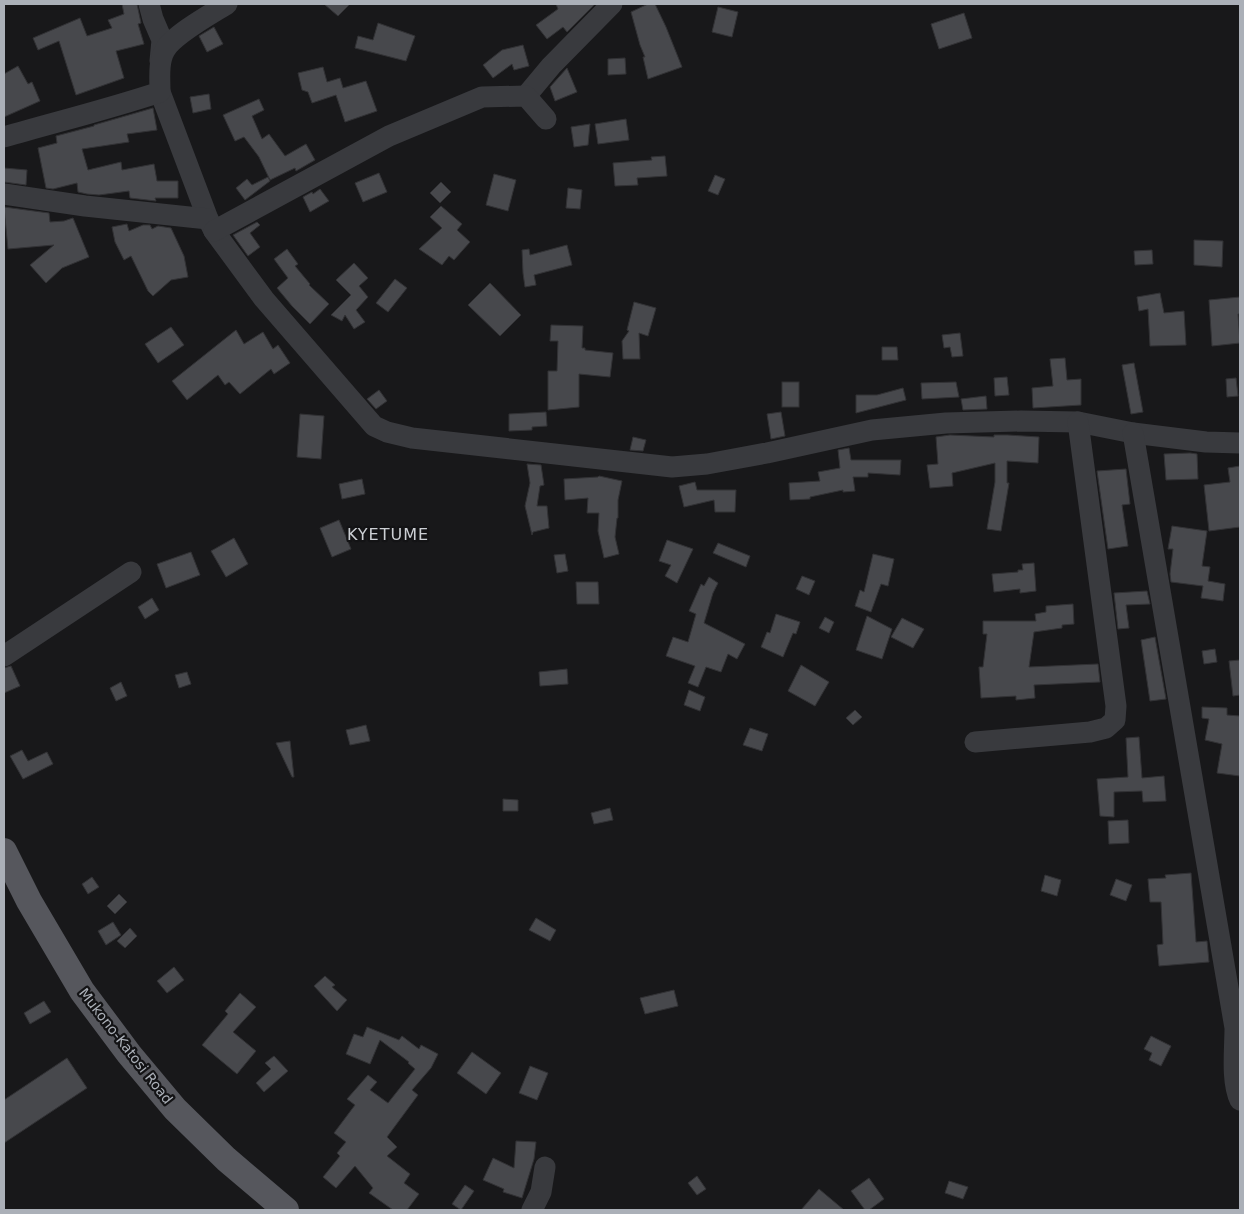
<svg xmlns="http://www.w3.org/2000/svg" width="1244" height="1214" font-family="'DejaVu Sans',sans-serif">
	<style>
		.building { fill: #47484c; stroke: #323235 }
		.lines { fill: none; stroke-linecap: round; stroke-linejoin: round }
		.minor { stroke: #393a3e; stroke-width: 21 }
		.major { stroke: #56575d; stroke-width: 26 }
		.labels { text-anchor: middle; stroke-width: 4.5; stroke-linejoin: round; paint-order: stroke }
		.street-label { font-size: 14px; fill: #abb0b8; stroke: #131315 }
		.quarter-label { font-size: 16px; letter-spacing: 1px; fill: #cccfd4; stroke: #131315 }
	</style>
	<rect width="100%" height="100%" fill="#18181a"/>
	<g class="building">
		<polygon points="122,4 137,4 141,23 138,24 144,44 116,51 124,78 76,95 59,41 38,50 33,38 80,18 87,36 112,28 108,20 124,14"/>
		<polygon points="324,4 350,4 338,16"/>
		<polygon points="556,4 595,4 567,32 563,27 547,39 536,25 558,9"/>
		<polygon points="648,4 655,4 666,27 682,67 648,79 643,57 645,57 640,45 631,12"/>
		<polygon points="718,7 738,12 732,37 712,32"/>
		<polygon points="964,13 972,38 939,49 931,24"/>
		<polygon points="378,23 415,36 406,61 355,48 358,36 373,40"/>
		<polygon points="214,27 223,44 207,52 199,36"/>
		<polygon points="523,45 529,66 514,70 512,64 493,78 483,65 502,50"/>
		<polygon points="625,58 626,74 608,75 608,59"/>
		<polygon points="18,66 28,84 32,82 40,101 4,117 4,74"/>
		<polygon points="323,67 327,82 340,78 343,88 366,81 377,111 345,122 336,95 312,103 308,92 302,90 298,73"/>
		<polygon points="567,68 577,92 555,101 550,87"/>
		<polygon points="209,94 211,109 193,113 190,97"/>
		<polygon points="259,99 264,110 252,116 262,139 269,134 285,156 306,144 315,160 296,171 295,168 270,180 259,157 244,137 235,141 223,115"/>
		<polygon points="153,108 157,130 127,134 129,142 82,149 88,170 121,162 122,170 154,164 157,181 178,181 178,198 155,198 156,201 130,198 129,191 99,195 87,194 78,192 77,183 53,189 46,188 38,148 57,143 56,136 94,126 94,125"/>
		<polygon points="626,119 629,140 598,144 595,124"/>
		<polygon points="590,124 588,145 574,147 571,127"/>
		<polygon points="665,156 667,176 637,178 638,185 615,186 613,163 652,160 651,157"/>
		<polygon points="4,168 27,170 26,185 4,182"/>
		<polygon points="379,173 387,192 363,202 355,183"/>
		<polygon points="494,174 516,180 508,211 486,205"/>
		<polygon points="715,175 725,179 718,195 708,191"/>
		<polygon points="268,177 270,181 245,200 236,188 247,179 252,185"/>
		<polygon points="441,182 451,192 440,203 430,193"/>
		<polygon points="568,188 582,190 580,209 566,208"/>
		<polygon points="320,189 329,201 310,212 303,197 312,192 313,194"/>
		<polygon points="441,206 462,224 457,230 470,242 454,260 449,256 442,265 419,249 442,228 430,217"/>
		<polygon points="4,207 49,213 50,222 64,221 73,218 89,257 62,268 46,283 30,265 54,245 8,249"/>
		<polygon points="257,222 260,225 250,233 260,247 248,256 233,235"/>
		<polygon points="127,224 129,231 143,225 150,225 152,229 158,226 171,228 184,256 188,277 171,280 153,296 148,291 131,256 124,260 115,242 112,227"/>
		<polygon points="1194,240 1223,241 1222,267 1194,265"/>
		<polygon points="567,245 572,265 534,275 536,285 525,287 523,273 522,250 529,249 530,255"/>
		<polygon points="287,249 298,264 295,266 310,284 309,285 329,304 310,324 292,306 277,288 288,278 274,259"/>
		<polygon points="1152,250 1153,264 1135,265 1134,251"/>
		<polygon points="354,263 368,278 359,286 368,297 356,310 365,322 354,329 345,315 342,321 331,315 351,295 336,280"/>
		<polygon points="395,279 407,288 388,312 376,303"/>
		<polygon points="490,283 521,315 500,336 468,305"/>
		<polygon points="1160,293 1164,313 1184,311 1186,345 1150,346 1148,309 1139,311 1137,297"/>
		<polygon points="1240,297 1240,314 1238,314 1240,343 1212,346 1209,300"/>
		<polygon points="634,302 656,308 648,336 639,333 640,359 623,359 622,341 629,331 627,330"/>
		<polygon points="551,325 583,326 582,348 585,348 585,350 613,353 610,377 579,374 579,407 548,410 548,371 557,371 558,341 550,341"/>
		<polygon points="171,327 184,345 158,363 145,344"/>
		<polygon points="236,330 244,344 263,332 273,349 278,345 290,363 274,374 271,369 240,394 229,382 225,385 218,375 187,400 172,381"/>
		<polygon points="960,333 963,356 952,357 950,347 944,348 942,335"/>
		<polygon points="882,347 897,347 898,360 882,360"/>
		<polygon points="1065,358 1067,380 1081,379 1081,405 1033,408 1032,388 1053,386 1050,359"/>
		<polygon points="1134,363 1143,412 1131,414 1122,365"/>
		<polygon points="1007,377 1009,395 995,396 994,378"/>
		<polygon points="1236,378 1238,396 1227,397 1226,379"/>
		<rect x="782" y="382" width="17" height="25"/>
		<polygon points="956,382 959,397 922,399 921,383"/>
		<polygon points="903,388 906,400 856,413 856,395 877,395"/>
		<polygon points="379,390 387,401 376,409 367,399"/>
		<polygon points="986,396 987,409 963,410 961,399"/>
		<polygon points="546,412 547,426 532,427 532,430 509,431 509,414"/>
		<polygon points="781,412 785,436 771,439 767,414"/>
		<polygon points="300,414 324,416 321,459 297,457"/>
		<polygon points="950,435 994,437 994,435 1008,435 1039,437 1038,463 1007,461 1007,483 1009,483 1001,531 987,529 995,482 995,463 952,473 953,486 930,488 927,465 938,464 936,437"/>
		<polygon points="633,437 646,440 643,451 630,450"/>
		<polygon points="849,448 851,460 901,460 900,475 868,473 868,477 853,477 855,491 843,492 843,490 810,497 810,499 790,500 789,483 820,481 818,472 840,468 838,450"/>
		<polygon points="1190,453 1197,454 1198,479 1166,480 1164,454"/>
		<polygon points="527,464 541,465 544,485 540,486 537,506 547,506 549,528 533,532 532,535 525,506 530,483"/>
		<polygon points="1240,466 1240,527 1209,531 1204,485 1230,482 1228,468"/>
		<polygon points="1126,469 1130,504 1122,505 1128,546 1108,549 1097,471"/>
		<polygon points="599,476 622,481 618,500 618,518 617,518 615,537 619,554 604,558 598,531 599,513 587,513 588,498 565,500 564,479 598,477"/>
		<polygon points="362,479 365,494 342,499 339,484"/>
		<polygon points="695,482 697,490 736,490 735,512 715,512 714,500 684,507 679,486"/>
		<polygon points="339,520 351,549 332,557 320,528"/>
		<polygon points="1172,526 1207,531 1202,566 1210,567 1208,581 1225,584 1223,601 1201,598 1203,586 1171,582 1170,574 1173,549 1168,549"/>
		<polygon points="234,538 248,564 226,577 211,551"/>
		<polygon points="667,540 693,549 677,583 665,576 671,565 659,561"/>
		<polygon points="718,543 750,556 746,567 713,553"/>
		<polygon points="191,552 200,575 166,588 157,564"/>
		<polygon points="565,554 568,571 557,573 554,555"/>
		<polygon points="873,554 894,559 888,586 881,584 871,612 855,606 860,590 864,592"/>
		<polygon points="1034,563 1036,591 1020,593 1020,589 994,592 992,574 1018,572 1018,570 1023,570 1022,564"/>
		<polygon points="802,576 815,581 809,595 796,589"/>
		<polygon points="709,577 718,583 713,593 704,623 745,644 737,659 728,654 721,672 706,667 698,687 688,683 695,666 666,656 673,637 688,642 696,614 689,611 701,584 704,586"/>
		<polygon points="576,582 598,582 599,604 577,604"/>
		<polygon points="1147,591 1150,604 1126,605 1129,628 1118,629 1114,593"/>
		<polygon points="152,598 159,610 145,619 138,607"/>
		<polygon points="1073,604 1074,624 1062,625 1062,628 1034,632 1029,667 1098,664 1100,682 1034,685 1035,698 1016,700 1016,696 981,698 979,667 983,667 987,634 983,634 983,621 1036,621 1035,614 1046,612 1046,606"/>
		<polygon points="776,614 800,622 796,634 793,633 783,657 761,647 767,632 770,633"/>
		<polygon points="867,616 892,629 882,659 856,650"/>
		<polygon points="825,617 834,622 829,633 819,628"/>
		<polygon points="902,618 924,629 913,648 891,637"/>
		<polygon points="1155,637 1166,699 1150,701 1141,640"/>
		<polygon points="1215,649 1217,662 1204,664 1202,651"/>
		<polygon points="1240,660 1240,695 1233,696 1229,661"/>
		<polygon points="801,665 829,682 815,706 788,691"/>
		<polygon points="11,666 20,686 4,693 4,668"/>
		<polygon points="567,669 568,684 540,686 539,672"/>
		<polygon points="187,672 191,684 179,688 175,675"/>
		<polygon points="121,682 127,696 116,701 110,688"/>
		<polygon points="689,690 705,697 700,711 684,705"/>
		<polygon points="1202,707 1227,708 1227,715 1240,716 1240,776 1217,773 1222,744 1205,740 1209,719 1202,718"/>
		<polygon points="855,710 862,717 853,725 846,718"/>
		<polygon points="366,725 370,741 350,745 346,730"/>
		<polygon points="750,728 768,734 762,751 743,745"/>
		<polygon points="1139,737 1142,778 1164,776 1166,801 1143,802 1142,791 1114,792 1114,817 1100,816 1097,779 1128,777 1126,738"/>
		<polygon points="290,741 294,777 292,777 276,743"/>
		<polygon points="22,750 28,761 47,752 53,764 23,779 10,756"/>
		<polygon points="503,799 518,800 518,811 503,811"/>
		<polygon points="610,808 613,820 594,824 591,813"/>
		<polygon points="1128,820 1129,843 1109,844 1108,821"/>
		<polygon points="1191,873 1196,942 1207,941 1209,962 1159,966 1157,945 1163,944 1161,902 1150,902 1148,879 1166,878 1165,875"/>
		<polygon points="1045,875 1061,880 1057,896 1041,891"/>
		<polygon points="92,877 99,887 88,894 82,884"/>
		<polygon points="1116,879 1132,885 1126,901 1110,895"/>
		<polygon points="119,894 127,902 115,914 107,906"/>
		<polygon points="536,918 556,930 550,941 529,930"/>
		<polygon points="113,922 121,935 106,945 98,931"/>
		<polygon points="130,928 137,936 125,948 117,941"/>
		<polygon points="174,967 184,980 167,993 157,981"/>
		<polygon points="325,976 335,985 332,987 347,1000 337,1011 314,986"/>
		<polygon points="674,990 678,1006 645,1014 640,998"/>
		<polygon points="240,993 256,1007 233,1032 256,1051 237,1074 202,1045 228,1014 225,1011"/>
		<polygon points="44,1001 51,1012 30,1024 24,1013"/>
		<polygon points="367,1027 399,1040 402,1036 419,1049 421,1045 438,1054 431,1068 412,1090 418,1095 387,1137 397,1147 387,1156 410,1174 404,1183 419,1194 407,1210 393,1210 369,1193 373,1188 355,1166 336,1188 323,1177 340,1156 337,1153 346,1142 334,1133 355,1105 347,1099 368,1075 377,1082 370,1090 388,1103 415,1069 408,1063 409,1062 380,1040 370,1064 346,1054 354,1034 363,1037"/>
		<polygon points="1151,1036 1171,1046 1161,1066 1149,1060 1152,1053 1144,1049"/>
		<polygon points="472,1052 501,1073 486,1094 457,1073"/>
		<polygon points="274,1056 288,1071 264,1092 256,1083 271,1069 265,1063"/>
		<polygon points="67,1058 87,1088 4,1143 4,1100"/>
		<polygon points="530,1066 548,1073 537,1100 519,1093"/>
		<polygon points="516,1141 536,1142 534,1159 522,1198 503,1192 504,1189 483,1180 493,1158 514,1168"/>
		<polygon points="697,1176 706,1189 697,1195 688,1183"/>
		<polygon points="869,1178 884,1199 869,1210 865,1210 851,1191"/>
		<polygon points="949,1181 968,1187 963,1199 945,1193"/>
		<polygon points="465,1185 474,1191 461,1210 452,1204"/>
		<polygon points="819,1189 844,1210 801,1210"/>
	</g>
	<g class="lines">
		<g class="minor">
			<polyline points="149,4 153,19 162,40 160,61"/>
			<polyline points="160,92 208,219 214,231 264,299 374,426 387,432 412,438 672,467 707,464 767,453 872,430 946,423 1021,421 1078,422 1133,433 1206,442 1240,443"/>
			<polyline points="526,96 551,66 612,4"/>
			<path d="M4,137C56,122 109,109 160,92C160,78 158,62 165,50C173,35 211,14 227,4"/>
			<polyline points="4,194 85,206 208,219"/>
			<polyline points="214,231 389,136 482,97 526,96 546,119"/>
			<path d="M1133,433L1235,1028C1235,1048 1231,1082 1240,1100"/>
			<polyline points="4,656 131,572"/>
			<polyline points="975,742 1090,732 1106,728 1115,720 1116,706 1078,422"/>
			<polyline points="532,1210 541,1192 545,1167"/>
		</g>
		<polyline class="major" points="4,851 29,901 82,991 129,1054 175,1109 226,1159 286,1210"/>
	</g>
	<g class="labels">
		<g class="street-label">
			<text transform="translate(126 1046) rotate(52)" y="5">Mukono-Katosi Road</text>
		</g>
		<g class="quarter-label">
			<text x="388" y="540">KYETUME</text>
		</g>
	</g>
	<rect width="1244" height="1214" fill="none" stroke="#abb0b8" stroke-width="10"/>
</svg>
